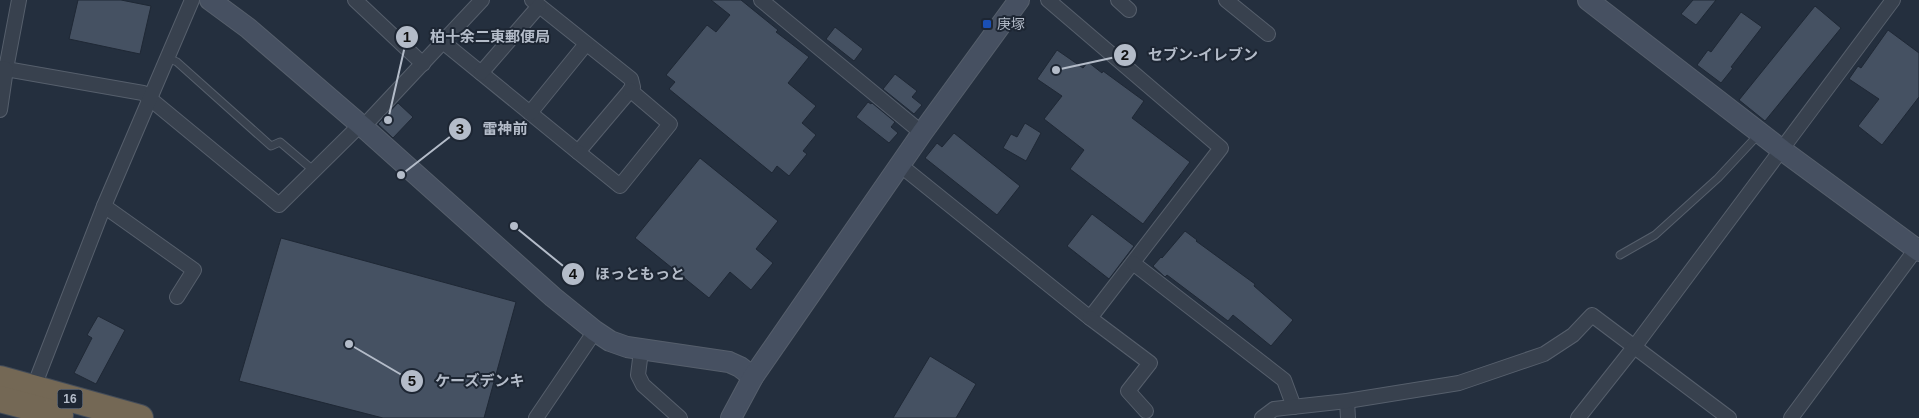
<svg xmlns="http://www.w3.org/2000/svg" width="1919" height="418" font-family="Arial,'Noto Sans JP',sans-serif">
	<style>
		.building { fill: #455162; stroke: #1f2835 }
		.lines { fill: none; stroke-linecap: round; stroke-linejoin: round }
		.lane-casing { stroke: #565f6c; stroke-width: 9 }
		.street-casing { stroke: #565f6c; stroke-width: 16 }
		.secondary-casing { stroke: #565f6c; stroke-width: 22 }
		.highway-casing { stroke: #434c59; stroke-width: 28 }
		.lane { stroke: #38414e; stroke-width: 7 }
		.street { stroke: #38414e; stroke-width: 14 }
		.secondary { stroke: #465061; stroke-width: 20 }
		.highway { stroke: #746855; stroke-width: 26 }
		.transit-dot { fill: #1a4fb4; stroke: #1d2633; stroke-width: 2 }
		.labels { text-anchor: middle; stroke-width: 4; stroke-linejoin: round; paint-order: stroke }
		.shield { fill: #1d2633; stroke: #878f9c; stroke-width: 1 }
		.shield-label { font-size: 12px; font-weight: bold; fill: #b4bcc9 }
		.poi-label { font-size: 14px; fill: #b4bcc9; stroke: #1d2633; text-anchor: start }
		.leader { fill: none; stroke: #b4bcc9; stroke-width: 2 }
		.callout-dot { fill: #b4bcc9; stroke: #1d2633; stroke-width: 2 }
		.mark-label { font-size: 15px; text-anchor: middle; font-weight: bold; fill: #111 }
		.callout-label { font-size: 15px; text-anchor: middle; font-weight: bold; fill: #b4bcc9; stroke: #1d2633; stroke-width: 4; stroke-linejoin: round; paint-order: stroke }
	</style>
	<rect width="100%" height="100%" fill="#242f3e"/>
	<g class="building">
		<polygon points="78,0 121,0 151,6 140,54 69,39"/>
		<polygon points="711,0 741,0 778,30 776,32 809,57 788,83 816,106 802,123 816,135 803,151 807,154 789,176 777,166 772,173 669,89 675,82 666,75 707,25 716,32 730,15"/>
		<polygon points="1693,0 1716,0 1696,25 1681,14"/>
		<polygon points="1815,6 1841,28 1765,121 1739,100"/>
		<polygon points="1741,12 1762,27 1731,67 1733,68 1721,83 1697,65 1708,50 1711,52"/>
		<polygon points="835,27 863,49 854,61 826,39"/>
		<polygon points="1888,30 1919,53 1919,97 1882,145 1858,126 1879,99 1849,79 1858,66 1861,68"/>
		<polygon points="1057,50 1083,68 1088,62 1102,73 1103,71 1144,101 1132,118 1190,162 1143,224 1070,169 1084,150 1044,119 1062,96 1037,79"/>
		<polygon points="895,74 917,91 912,97 922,105 914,114 883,89"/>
		<polygon points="868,102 871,104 872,103 895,122 891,127 898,133 889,143 856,117"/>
		<polygon points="398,103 413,117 393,138 378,124"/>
		<polygon points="1025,123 1041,133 1026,161 1003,148 1011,134 1017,137"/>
		<polygon points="954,133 1020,186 997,215 925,158 937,143 942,147"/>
		<polygon points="700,158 778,221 756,249 773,263 751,290 730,272 709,298 635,238"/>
		<polygon points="1092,214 1134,246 1109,279 1067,246"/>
		<polygon points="1185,231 1197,240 1196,241 1255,284 1254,286 1293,320 1271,346 1233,315 1228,321 1167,275 1165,277 1153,266 1161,257 1162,258"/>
		<polygon points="281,238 516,302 484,418 383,418 239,381"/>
		<polygon points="98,316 125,330 96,384 74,373 92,338 87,335"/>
		<polygon points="930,356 976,384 956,418 893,418"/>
	</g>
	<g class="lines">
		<defs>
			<g id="lane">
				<polyline points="168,58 177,62 271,146 280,142 313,170"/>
				<polyline points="1620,255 1655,235 1718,178 1758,135"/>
			</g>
			<g id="street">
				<polyline points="19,0 6,69 143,93 279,205 356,129 363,127 482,0"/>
				<polyline points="355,0 423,64"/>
				<polyline points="761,0 922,133"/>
				<polyline points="1118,0 1129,10"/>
				<polyline points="1226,0 1268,34"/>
				<polyline points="443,42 578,152 633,87 631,79 532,0"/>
				<polyline points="0,68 6,69 0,110"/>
				<polyline points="481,73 539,6"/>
				<polyline points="530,113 586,44"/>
				<polyline points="578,152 620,186 670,124 630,90"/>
				<polyline points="900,165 1090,318 1221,148 1048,0"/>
				<polyline points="104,206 194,270 177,297"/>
				<polyline points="1133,263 1284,380 1294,407"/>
				<polyline points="1090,318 1150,363 1128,391 1146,411"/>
				<polyline points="641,351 638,375 643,385 680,418"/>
				<polyline points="33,389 104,206 192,0"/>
				<polyline points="1347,401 1348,418"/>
				<polyline points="536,418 595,331"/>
				<polyline points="1262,418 1274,409 1347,401 1459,383 1544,354 1573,335 1592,315 1729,418"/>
				<polyline points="1578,418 1635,346 1893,0"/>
				<polyline points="1791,418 1919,245"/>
			</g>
			<g id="secondary">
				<polyline points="210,0 248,28 363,127 553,297 595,331 610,341 627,347 729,362 740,367 753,377"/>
				<polyline points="1588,0 1782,150 1919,251"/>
				<polyline points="731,418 753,377 922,133 1019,0"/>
			</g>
			<g id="highway">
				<polyline points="0,379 140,418"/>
				<polyline points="0,399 60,415"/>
			</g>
		</defs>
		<use href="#lane" class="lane-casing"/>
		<use href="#street" class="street-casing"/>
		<use href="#secondary" class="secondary-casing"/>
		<use href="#highway" class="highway-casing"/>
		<use href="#lane" class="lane"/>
		<use href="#street" class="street"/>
		<use href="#secondary" class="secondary"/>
		<use href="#highway" class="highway"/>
	</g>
	<rect class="transit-dot" x="982" y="19" width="10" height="10" rx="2.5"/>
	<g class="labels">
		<rect class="shield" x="57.5" y="389.5" width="25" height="19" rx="4"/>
		<g class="shield-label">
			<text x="70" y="403">16</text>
		</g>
		<g class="poi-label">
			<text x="997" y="29">庚塚</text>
		</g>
	</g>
	<path class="leader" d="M388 120L407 37M1056 70L1125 55M401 175L460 129M514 226L573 274M349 344L412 381"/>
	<g class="callout-dot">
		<circle cx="388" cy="120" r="5"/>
		<circle cx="1056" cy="70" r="5"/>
		<circle cx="401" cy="175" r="5"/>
		<circle cx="514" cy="226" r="5"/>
		<circle cx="349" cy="344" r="5"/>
		<circle cx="407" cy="37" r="12"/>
		<circle cx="1125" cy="55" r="12"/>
		<circle cx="460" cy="129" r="12"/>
		<circle cx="573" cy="274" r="12"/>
		<circle cx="412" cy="381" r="12"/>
	</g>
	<g class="mark-label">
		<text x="407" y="42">1</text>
		<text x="1125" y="60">2</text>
		<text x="460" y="134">3</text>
		<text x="573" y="279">4</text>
		<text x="412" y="386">5</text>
	</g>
	<g class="callout-label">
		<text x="490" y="42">柏十余二東郵便局</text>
		<text x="1203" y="60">セブン-イレブン</text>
		<text x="505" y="134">雷神前</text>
		<text x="640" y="279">ほっともっと</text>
		<text x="480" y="386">ケーズデンキ</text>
	</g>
</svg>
